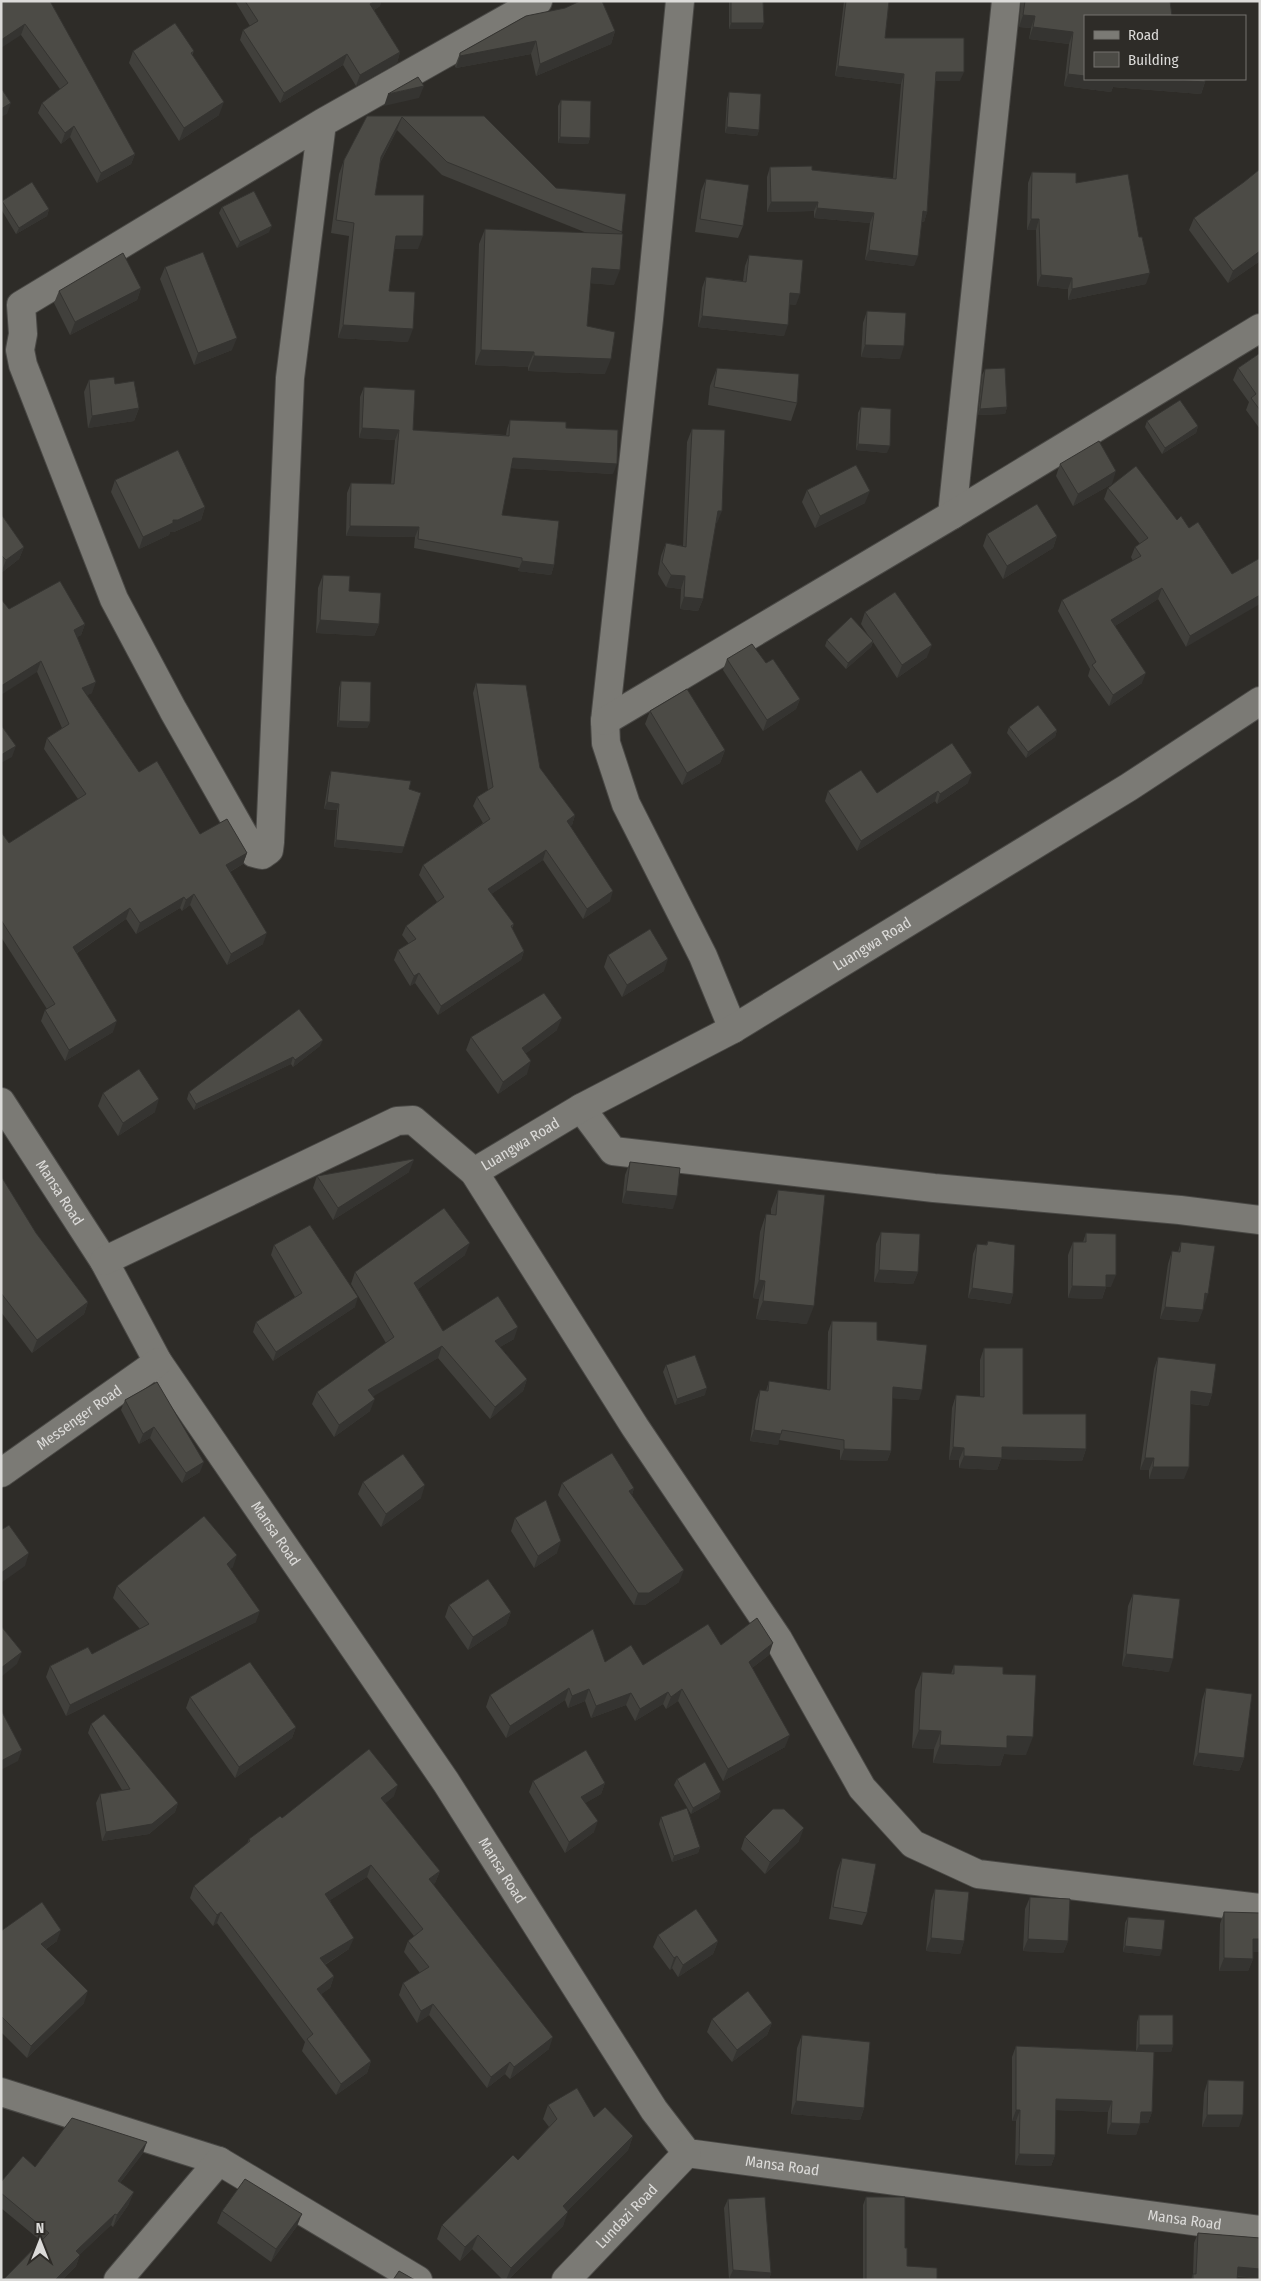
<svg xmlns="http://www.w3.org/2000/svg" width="1261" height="2281" font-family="'Fira Sans Condensed',sans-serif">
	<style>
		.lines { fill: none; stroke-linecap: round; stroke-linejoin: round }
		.minor-casing { stroke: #494845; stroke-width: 30 }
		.minor { stroke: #7b7a75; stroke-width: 28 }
		.wall { fill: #41403c }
		.shaded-wall { fill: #353431 }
		.building { fill: #4c4b46; stroke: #353431 }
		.labels { text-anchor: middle; stroke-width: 4.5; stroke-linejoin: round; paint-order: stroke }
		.street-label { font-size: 15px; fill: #dcdbd9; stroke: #2e2c28 }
	</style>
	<rect width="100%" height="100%" fill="#2e2c28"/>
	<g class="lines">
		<defs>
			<g id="minor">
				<polyline points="680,1 649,319 605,721 606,743 626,804 703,956 733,1029"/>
				<polyline points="322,123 21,305 23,334 20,350 23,365 114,599 173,710 254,853 262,855 269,850 270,842 290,378 322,123 538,1"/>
				<polyline points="952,515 1006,1"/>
				<polyline points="605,721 952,515 1260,328"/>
				<path id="s1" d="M1,1102L104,1261L158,1362L446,1782L654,2110L687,2153L1260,2230"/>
				<polyline points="581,1108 613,1151 934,1188 1180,1210 1260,1220"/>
				<path id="s2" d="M474,1172L581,1108L733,1029L1129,787L1260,701"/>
				<polyline points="104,1261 397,1121 413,1120 474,1172 635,1427 778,1639 862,1788 913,1844 978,1874 1260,1908"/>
				<path id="s3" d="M1,1473L158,1362"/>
				<polyline points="1,2092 219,2161"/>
				<polyline points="118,2280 219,2161 418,2280"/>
				<path id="s4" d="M566,2280L687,2153"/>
			</g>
		</defs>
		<use href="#minor" class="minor-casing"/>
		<use href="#minor" class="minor"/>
	</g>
	<g class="wall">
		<polygon points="1,1 50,1 135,154 131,164 97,183 70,137 61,144 38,113 42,103 60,89 21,35"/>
		<polygon points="235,1 381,1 380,6 374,10 400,52 397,63 356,86 343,65 280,103 240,40 243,30 250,26"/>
		<polygon points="729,1 763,1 764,23 761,29 729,29"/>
		<polygon points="844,1 889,1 885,38 960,81 935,81 927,212 924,222 922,222 914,266 865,260 870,223 814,218 814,211 767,212 767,177 770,167 812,170 893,178 901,84 835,76"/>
		<polygon points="1021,1 1170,1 1085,16 1205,82 1201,94 1113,87 1111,92 1064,86 1069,44 1029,39 1031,28 1019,27"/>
		<polygon points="526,16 615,31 611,44 536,76 531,54 456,68 455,66 460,53"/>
		<polygon points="133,51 194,51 192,55 219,115 179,141 129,63"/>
		<polygon points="729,92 759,130 757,136 725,133 727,99"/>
		<polygon points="561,100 590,138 588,144 558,143 558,106"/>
		<polygon points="367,116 484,116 556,188 622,232 614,285 590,283 587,326 605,374 528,371 528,367 475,365 479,244 485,229 587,233 442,175 397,130 380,163 375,195 418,249 394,249 389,291 408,342 338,338 349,236 331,233 339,174 344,160"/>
		<polygon points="1032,172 1076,183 1146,284 1068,300 1068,289 1037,286 1036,230 1027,230 1028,183"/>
		<polygon points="706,179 743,226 738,238 695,232 701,191"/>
		<polygon points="2,201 49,209 47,216 16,234 1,209 1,203"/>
		<polygon points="222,207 269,232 237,248 219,213"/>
		<polygon points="1194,218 1260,261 1228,283 1189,230"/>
		<polygon points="749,255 796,305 789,304 784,336 698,327 702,288 706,277 743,281 745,266"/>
		<polygon points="165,267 232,350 194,365 160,279"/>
		<polygon points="141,288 137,300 70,335 54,303 59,291"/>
		<polygon points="867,311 900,359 861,357 863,323"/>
		<polygon points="1260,353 1260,429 1246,410 1249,402 1233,380 1238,368"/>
		<polygon points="717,368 797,403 791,421 708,405 710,386"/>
		<polygon points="985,369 1007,407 1005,414 978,415 982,375"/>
		<polygon points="89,380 115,384 139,408 134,421 88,428 84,392"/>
		<polygon points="364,387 413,430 506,435 507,429 510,420 566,428 613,474 511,468 502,515 554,565 551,575 518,571 519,568 414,548 415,537 346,536 347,493 351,483 391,484 395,440 359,438 360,397"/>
		<polygon points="861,407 887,453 856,450 858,413"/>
		<polygon points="1147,421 1198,426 1196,433 1162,454 1145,427"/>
		<polygon points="692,429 717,523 715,523 703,599 698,611 680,609 681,589 666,587 658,574 661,556 666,543 683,546 687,442"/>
		<polygon points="1060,464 1112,484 1073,506 1056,476"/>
		<polygon points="115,480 205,507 201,520 174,532 170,532 169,535 139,549 111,492"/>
		<polygon points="1108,488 1177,520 1189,528 1232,574 1186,647 1158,599 1115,626 1142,683 1109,706 1088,676 1090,669 1058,611 1062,600 1133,561 1131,557 1135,547 1140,544 1104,499"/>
		<polygon points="807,490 865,503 815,528 802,502"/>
		<polygon points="1,514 24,547 19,559 1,573"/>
		<polygon points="987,534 1057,536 1053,548 1003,579 983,546"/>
		<polygon points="323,575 349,591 379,624 374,636 316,633 318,588"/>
		<polygon points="9,609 85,624 81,635 77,637 92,693 87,695 139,772 200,834 247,853 243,864 230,872 263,944 227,965 190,905 182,911 180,908 136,934 126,919 77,953 113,1032 65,1061 41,1021 45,1010 47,1009 1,937 1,832 9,843 78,799 44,749 47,738 62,728"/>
		<polygon points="865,612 927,657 897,678 873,642 871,647 846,669 825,646 827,640 870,638 861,624"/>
		<polygon points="727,659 766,663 800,699 796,709 763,731 723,670"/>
		<polygon points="341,681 370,722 367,728 337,727 339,688"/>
		<polygon points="476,683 575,815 572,825 570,826 610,901 583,919 543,860 491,894 514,924 512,928 524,951 521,960 438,1015 415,983 410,986 394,960 398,950 409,944 402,935 406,926 437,902 419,875 423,865 483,823 473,806 477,797 488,790 473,693"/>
		<polygon points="650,711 725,750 720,763 682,785 645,724"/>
		<polygon points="1009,727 1057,730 1055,737 1026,758 1007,733"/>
		<polygon points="331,771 409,789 402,853 334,847 337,810 324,809 329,777"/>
		<polygon points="968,783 937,804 935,801 857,851 825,801 828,791 877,793"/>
		<polygon points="608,955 664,971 622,997 604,967"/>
		<polygon points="557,1030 526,1053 527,1074 498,1094 466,1050 471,1037"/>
		<polygon points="320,1046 293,1067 291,1064 194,1110 187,1099 189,1092"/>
		<polygon points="103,1093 155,1112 118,1136 98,1106"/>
		<polygon points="630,1162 673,1209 622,1203 625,1175"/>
		<polygon points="409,1172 333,1220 313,1188 317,1176"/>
		<polygon points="1,1176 36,1233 88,1302 84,1314 32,1353 1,1312"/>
		<polygon points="778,1190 807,1324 756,1319 759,1299 753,1298 760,1232 766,1214 771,1214 771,1209"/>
		<polygon points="881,1232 918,1272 913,1284 874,1282 876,1244"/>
		<polygon points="1086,1233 1111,1287 1106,1287 1102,1299 1068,1298 1068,1255 1073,1242 1083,1242"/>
		<polygon points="988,1241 1013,1294 1010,1304 968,1298 973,1254 977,1244 986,1245"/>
		<polygon points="1181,1242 1204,1306 1198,1322 1160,1319 1168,1264 1172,1251 1178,1252"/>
		<polygon points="274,1245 355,1307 273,1361 253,1332 256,1322 295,1297 271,1255"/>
		<polygon points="465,1255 418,1289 443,1331 514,1339 500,1347 527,1379 523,1391 490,1419 438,1358 372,1396 370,1411 334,1437 312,1404 317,1392 386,1343 351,1284 355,1272"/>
		<polygon points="832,1321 877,1340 919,1400 892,1398 891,1451 887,1461 840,1460 840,1450 779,1440 778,1445 750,1441 756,1400 760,1390 766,1391 769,1381 827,1390 828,1332"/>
		<polygon points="984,1348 1023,1414 1086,1449 1082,1461 1001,1459 997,1470 959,1468 959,1460 949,1460 952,1408 956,1395 980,1397 980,1360"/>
		<polygon points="1158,1357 1212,1394 1208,1406 1191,1404 1184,1479 1149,1479 1149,1470 1140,1470 1154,1369"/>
		<polygon points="666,1365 705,1395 675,1405 663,1372"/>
		<polygon points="157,1382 200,1472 182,1483 150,1438 139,1444 121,1410 125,1400"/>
		<polygon points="363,1482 421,1498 381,1527 358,1494"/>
		<polygon points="562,1483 634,1488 632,1495 679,1582 645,1605 634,1605 558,1495"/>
		<polygon points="515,1518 557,1553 534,1568 511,1531"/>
		<polygon points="233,1567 230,1569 256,1622 66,1716 46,1677 50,1666 92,1654 140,1629 113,1598 117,1586"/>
		<polygon points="1133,1594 1169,1672 1122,1666 1128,1606"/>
		<polygon points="449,1605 511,1612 506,1625 468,1650 445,1617"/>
		<polygon points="721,1645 769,1655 752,1668 785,1747 723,1781 678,1701 666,1709 663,1704 635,1721 626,1705 591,1718 585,1701 568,1708 565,1700 506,1738 486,1707 490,1695 643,1665"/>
		<polygon points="954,1665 1003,1674 1026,1755 1004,1754 1000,1766 933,1763 934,1749 912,1748 915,1690 922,1672 951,1674"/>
		<polygon points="1206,1688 1244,1758 1239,1771 1193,1765 1202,1700"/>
		<polygon points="190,1697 296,1727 292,1738 235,1778 186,1708"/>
		<polygon points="91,1724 178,1803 175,1812 149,1834 102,1841 96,1803 100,1794 122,1790 88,1733"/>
		<polygon points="677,1779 719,1798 691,1814 674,1785"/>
		<polygon points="533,1781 605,1783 601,1794 585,1803 594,1832 565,1853 529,1792"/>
		<polygon points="394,1796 385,1803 440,1871 435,1883 433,1884 549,2049 510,2079 505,2074 487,2088 429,2015 417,2023 399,1995 403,1983 420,1973 404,1952 408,1941 414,1936 367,1877 330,1900 349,1949 325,1965 334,1976 330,1988 321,1994 371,2061 367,2073 336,2095 302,2051 305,2042 217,1923 213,1926 190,1898 194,1886 247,1844 249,1839 282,1818"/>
		<polygon points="661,1817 700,1847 698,1853 672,1862 659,1824"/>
		<polygon points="745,1837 799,1841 765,1874 741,1849"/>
		<polygon points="842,1858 867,1913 862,1925 829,1919 837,1871"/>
		<polygon points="935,1889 964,1941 960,1954 926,1951 931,1901"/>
		<polygon points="1030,1897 1068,1941 1063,1953 1023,1951 1025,1909"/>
		<polygon points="1224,1912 1260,1952 1253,1952 1253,1959 1248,1971 1219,1971 1220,1924"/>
		<polygon points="1128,1917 1160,1956 1123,1952 1125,1923"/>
		<polygon points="1,1931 57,1941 46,1949 84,2003 27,2058 1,2032"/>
		<polygon points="658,1935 718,1941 713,1954 678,1977 672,1968 670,1970 653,1947"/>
		<polygon points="1139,2015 1173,2045 1171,2052 1154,2052 1152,2112 1148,2123 1140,2123 1136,2135 1107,2134 1108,2112 1056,2110 1055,2155 1051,2166 1015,2165 1016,2121 1012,2121 1012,2057 1016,2046 1136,2051 1137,2022"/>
		<polygon points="712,2019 772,2023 767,2035 732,2062 707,2032"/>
		<polygon points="802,2035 864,2108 860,2120 791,2114 797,2048"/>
		<polygon points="1208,2080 1239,2127 1202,2127 1204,2093"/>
		<polygon points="548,2105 594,2117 633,2136 628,2150 567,2211 563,2226 508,2280 503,2280 472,2249 460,2261 437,2239 442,2225 518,2160 549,2127 543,2119"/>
		<polygon points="143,2153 120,2183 129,2204 113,2227 111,2225 80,2254 76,2266 62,2280 3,2280 41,2241 1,2208 1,2182 35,2167"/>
		<polygon points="866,2197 905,2248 907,2266 937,2280 863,2280 863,2205"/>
		<polygon points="728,2199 771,2273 769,2280 729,2279 724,2208"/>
		<polygon points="222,2211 297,2226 271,2262 217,2223"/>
		<polygon points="1198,2233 1260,2238 1260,2278 1237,2277 1237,2280 1191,2280 1193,2274 1194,2243"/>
	</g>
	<g class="shaded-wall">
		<polygon points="375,1 381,1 380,6 366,15 370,4"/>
		<polygon points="1023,15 1035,16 1031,28 1019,27"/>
		<polygon points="731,23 764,23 761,29 729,29"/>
		<polygon points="25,24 21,35 1,48 1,40"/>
		<polygon points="1033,27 1073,32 1069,44 1029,39"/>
		<polygon points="615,31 611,44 536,76 540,64"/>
		<polygon points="536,41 531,54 456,68 460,56"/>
		<polygon points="400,52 397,63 356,86 360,75"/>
		<polygon points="347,54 343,65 280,103 284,93"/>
		<polygon points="838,66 904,74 901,84 835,76"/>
		<polygon points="936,72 964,72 960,81 932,81"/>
		<polygon points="1068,74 1085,76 1085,79 1161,79 1205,82 1201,94 1113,87 1111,92 1064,86"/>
		<polygon points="424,86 419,98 384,106 388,94"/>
		<polygon points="224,102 219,115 179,141 184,128"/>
		<polygon points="11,103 7,114 1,117 1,109"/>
		<polygon points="402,117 397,130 376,170 381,157"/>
		<polygon points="74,126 70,137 61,144 65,133"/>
		<polygon points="727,127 759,130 757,136 725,133"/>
		<polygon points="560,137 590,138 588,144 558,143"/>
		<polygon points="135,154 131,164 97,183 101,173"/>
		<polygon points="771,202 818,202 814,211 767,212"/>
		<polygon points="817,208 874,213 870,223 814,218"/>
		<polygon points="49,209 47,216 16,234 19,228"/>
		<polygon points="923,211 927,212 924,222 920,221"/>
		<polygon points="1031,219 1039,219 1036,230 1027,230"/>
		<polygon points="272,226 269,232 237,248 240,242"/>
		<polygon points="396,236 423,236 418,249 391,249"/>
		<polygon points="869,250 918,256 914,266 865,260"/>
		<polygon points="1260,251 1260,261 1228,283 1233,271"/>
		<polygon points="592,268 620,270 614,285 586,283"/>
		<polygon points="1150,273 1146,284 1068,300 1072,289"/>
		<polygon points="1041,275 1072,278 1068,289 1037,286"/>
		<polygon points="141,288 137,300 70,335 75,322"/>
		<polygon points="790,293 800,294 796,305 786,304"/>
		<polygon points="702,316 788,325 784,336 698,327"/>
		<polygon points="343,325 413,329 408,342 338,338"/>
		<polygon points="237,338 232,350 194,365 198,353"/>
		<polygon points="865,345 904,346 900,359 861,357"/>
		<polygon points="481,350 534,352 528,367 475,365"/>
		<polygon points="534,356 611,359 605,374 528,371"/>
		<polygon points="1007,407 1005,414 978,415 980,409"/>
		<polygon points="139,408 134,421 88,428 92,416"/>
		<polygon points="1198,426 1196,433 1162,454 1165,448"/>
		<polygon points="362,428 399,430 395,440 359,438"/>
		<polygon points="858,444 890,446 887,453 856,450"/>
		<polygon points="513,458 617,464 613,474 509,468"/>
		<polygon points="1116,471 1112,484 1073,506 1078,494"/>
		<polygon points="870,491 865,503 815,528 820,516"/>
		<polygon points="205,507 201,520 174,532 170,532 169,535 139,549 143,537 173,520"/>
		<polygon points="718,511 722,511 717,523 713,523"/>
		<polygon points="350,526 419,527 415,537 346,536"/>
		<polygon points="1057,536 1053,548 1003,579 1007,566"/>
		<polygon points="24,547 19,559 1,573 6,560"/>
		<polygon points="522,561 554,565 551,575 518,571"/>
		<polygon points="671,575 685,576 681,589 666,587"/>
		<polygon points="1162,588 1158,599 1107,631 1111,620"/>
		<polygon points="1260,595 1260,604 1186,647 1190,636"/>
		<polygon points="684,597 703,599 698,611 680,609"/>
		<polygon points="320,620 379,624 374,636 316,633"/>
		<polygon points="85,624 81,635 70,641 74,630"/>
		<polygon points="873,641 871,647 846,669 848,663"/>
		<polygon points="932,645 927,657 897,678 902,665"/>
		<polygon points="41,661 37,672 1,695 1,686"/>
		<polygon points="1146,673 1142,683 1109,706 1113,695"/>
		<polygon points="96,682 92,693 78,699 82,688"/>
		<polygon points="800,699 796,709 763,731 767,720"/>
		<polygon points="339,721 370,722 367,728 337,727"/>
		<polygon points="1057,730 1055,737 1026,758 1028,752"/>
		<polygon points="16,746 12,757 1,763 1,755"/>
		<polygon points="725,750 720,763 682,785 687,773"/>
		<polygon points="972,773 968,783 937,804 940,794"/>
		<polygon points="938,791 935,801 857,851 861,841"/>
		<polygon points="327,802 339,804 337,810 324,809"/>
		<polygon points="575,815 572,825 563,831 567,821"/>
		<polygon points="336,840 404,847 402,853 334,847"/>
		<polygon points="546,850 543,860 484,899 488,889"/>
		<polygon points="247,853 243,864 222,876 226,865"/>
		<polygon points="613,891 610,901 583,919 587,909"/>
		<polygon points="194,894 190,905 182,911 186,900"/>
		<polygon points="184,897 180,908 136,934 140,923"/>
		<polygon points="130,908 126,919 69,958 73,947"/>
		<polygon points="267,933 263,944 227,965 231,954"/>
		<polygon points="524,951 521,960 438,1015 441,1006"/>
		<polygon points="668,959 664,971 622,997 627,985"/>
		<polygon points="419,973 415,983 410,986 414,976"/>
		<polygon points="562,1018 557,1030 517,1060 522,1048"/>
		<polygon points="117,1021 113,1032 65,1061 69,1050"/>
		<polygon points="323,1040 320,1046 293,1067 295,1060"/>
		<polygon points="293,1057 291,1064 194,1110 196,1104"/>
		<polygon points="531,1061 527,1074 498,1094 503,1082"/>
		<polygon points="159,1099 155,1112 118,1136 123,1123"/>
		<polygon points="414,1160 409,1172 333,1220 338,1208"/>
		<polygon points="626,1191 677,1196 673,1209 622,1203"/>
		<polygon points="470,1243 465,1255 410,1295 414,1283"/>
		<polygon points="879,1270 918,1272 913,1284 874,1282"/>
		<polygon points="1106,1275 1116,1275 1111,1287 1106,1287 1102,1299 1068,1298 1072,1286"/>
		<polygon points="759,1280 765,1281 759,1299 753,1298"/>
		<polygon points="972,1288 1013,1294 1010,1304 968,1298"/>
		<polygon points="1205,1293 1208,1294 1204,1306 1200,1306"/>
		<polygon points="358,1297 355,1307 273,1361 276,1352"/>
		<polygon points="763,1301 814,1306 807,1324 756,1319"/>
		<polygon points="88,1302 84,1314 32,1353 37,1340"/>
		<polygon points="1165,1307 1203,1310 1198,1322 1160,1319"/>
		<polygon points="518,1327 514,1339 490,1353 495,1341"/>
		<polygon points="442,1346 438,1358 364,1402 368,1390"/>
		<polygon points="527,1379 523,1391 490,1419 495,1407"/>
		<polygon points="893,1387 922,1390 919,1400 889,1398"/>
		<polygon points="707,1388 705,1395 675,1405 677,1399"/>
		<polygon points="1191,1391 1212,1394 1208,1406 1186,1403"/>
		<polygon points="375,1399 370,1411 334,1437 339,1425"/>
		<polygon points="154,1427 150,1438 139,1444 143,1434"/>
		<polygon points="754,1430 781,1434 778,1445 750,1441"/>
		<polygon points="953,1447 964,1448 959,1460 949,1460"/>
		<polygon points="1002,1447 1086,1449 1082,1461 1001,1459 997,1470 959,1468 964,1456"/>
		<polygon points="844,1449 891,1451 887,1461 840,1460"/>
		<polygon points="1145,1458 1154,1458 1149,1470 1140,1470"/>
		<polygon points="204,1462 200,1472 182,1483 186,1473"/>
		<polygon points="1153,1467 1189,1467 1184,1479 1149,1479"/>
		<polygon points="425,1485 421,1498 381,1527 386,1514"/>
		<polygon points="634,1488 630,1501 629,1491"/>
		<polygon points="561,1541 557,1553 534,1568 538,1556"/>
		<polygon points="29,1553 25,1566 1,1583 1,1573"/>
		<polygon points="237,1555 233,1567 222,1575 227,1564"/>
		<polygon points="684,1570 679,1582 645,1605 634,1605 638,1593"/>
		<polygon points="260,1611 256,1622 66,1716 70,1705"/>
		<polygon points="511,1612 506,1625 468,1650 473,1637"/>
		<polygon points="773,1643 769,1655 744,1674 749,1662"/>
		<polygon points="22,1652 17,1664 1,1677 1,1668"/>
		<polygon points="1126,1654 1173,1659 1169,1672 1122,1666"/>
		<polygon points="569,1688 565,1700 506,1738 510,1726"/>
		<polygon points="589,1689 585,1701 568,1708 572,1696"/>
		<polygon points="682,1689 678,1701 666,1709 671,1697"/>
		<polygon points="668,1692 663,1704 635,1721 640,1709"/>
		<polygon points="631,1693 626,1705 591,1718 596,1706"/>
		<polygon points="296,1727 292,1738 235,1778 239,1767"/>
		<polygon points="919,1730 941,1731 934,1749 912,1748"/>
		<polygon points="790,1735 785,1747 723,1781 728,1769"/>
		<polygon points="1007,1736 1033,1737 1026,1755 1004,1754 1000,1766 933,1763 940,1745"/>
		<polygon points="22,1750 18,1761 1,1770 1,1761"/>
		<polygon points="1198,1753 1244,1758 1239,1771 1193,1765"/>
		<polygon points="605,1783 601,1794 577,1808 581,1797"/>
		<polygon points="398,1785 394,1796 377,1810 381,1798"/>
		<polygon points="721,1792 719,1798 691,1814 693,1808"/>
		<polygon points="178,1803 175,1812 149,1834 102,1841 106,1832"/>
		<polygon points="598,1821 594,1832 565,1853 569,1842"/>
		<polygon points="804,1828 799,1841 765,1874 770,1862"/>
		<polygon points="700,1847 698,1853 672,1862 674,1856"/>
		<polygon points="371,1865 367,1877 321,1906 325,1894"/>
		<polygon points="440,1871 435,1883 425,1891 429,1879"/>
		<polygon points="221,1912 217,1923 213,1926 217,1915"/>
		<polygon points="61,1930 57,1941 37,1955 41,1944"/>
		<polygon points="354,1938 349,1949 316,1970 320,1958"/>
		<polygon points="931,1938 964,1941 960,1954 926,1951"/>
		<polygon points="1028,1939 1068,1941 1063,1953 1023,1951"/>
		<polygon points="1253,1939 1260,1939 1260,1952 1249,1952"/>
		<polygon points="718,1941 713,1954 678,1977 683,1965"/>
		<polygon points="1125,1946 1162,1950 1160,1956 1123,1952"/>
		<polygon points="677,1956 672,1968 670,1970 674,1958"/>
		<polygon points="1224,1958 1253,1959 1248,1971 1219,1971"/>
		<polygon points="334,1976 330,1988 312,2001 317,1989"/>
		<polygon points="88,1991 84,2003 27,2058 31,2046"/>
		<polygon points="433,2004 429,2015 417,2023 421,2011"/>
		<polygon points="772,2023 767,2035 732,2062 737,2050"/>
		<polygon points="553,2037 549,2049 510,2079 514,2067"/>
		<polygon points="1139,2045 1173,2045 1171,2052 1136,2052"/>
		<polygon points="371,2061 367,2073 336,2095 341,2084"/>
		<polygon points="510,2062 505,2074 487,2088 491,2077"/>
		<polygon points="1056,2099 1112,2101 1108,2112 1052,2110"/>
		<polygon points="796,2101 864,2108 860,2120 791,2114"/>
		<polygon points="1016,2110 1020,2110 1016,2121 1012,2121"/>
		<polygon points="1141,2112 1152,2112 1148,2123 1137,2123"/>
		<polygon points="1207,2115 1243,2115 1239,2127 1202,2127"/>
		<polygon points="1111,2123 1140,2124 1136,2135 1107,2134"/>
		<polygon points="633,2136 628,2150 558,2220 563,2206"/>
		<polygon points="147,2142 143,2153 113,2192 118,2181"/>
		<polygon points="1019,2154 1055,2155 1051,2166 1015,2165"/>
		<polygon points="134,2192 129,2204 113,2227 117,2215"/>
		<polygon points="568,2212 563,2226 508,2280 506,2280 511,2268"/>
		<polygon points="115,2214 111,2225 72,2262 76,2251"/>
		<polygon points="302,2214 297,2226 271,2262 276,2249"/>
		<polygon points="478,2235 472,2249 460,2261 465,2247"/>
		<polygon points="80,2255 76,2266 62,2280 55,2280"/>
		<polygon points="1238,2267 1260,2269 1260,2278 1234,2276"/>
		<polygon points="733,2270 771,2273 769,2280 729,2279"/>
	</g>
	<g class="building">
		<polygon points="1,1 50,1 135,154 101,173 74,126 65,133 42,103 68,83 25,24 1,40"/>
		<polygon points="245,1 375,1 370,4 400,52 360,75 347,54 284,93 243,30 258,21"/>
		<polygon points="580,1 602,1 615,31 540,64 536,41 460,56 460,53 526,16 565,8"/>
		<polygon points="731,1 763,1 764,23 731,23"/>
		<polygon points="846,1 889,1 885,38 964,38 964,72 936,72 927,212 923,211 918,256 869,250 874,213 817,208 818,202 771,202 770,167 812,166 812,170 896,179 904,74 838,66"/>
		<polygon points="1025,1 1170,1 1172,16 1085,16 1085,76 1068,74 1073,32 1033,27 1035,16 1023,15"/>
		<polygon points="175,23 194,51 191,53 224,102 184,128 133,51"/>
		<polygon points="418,77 424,86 388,94"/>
		<polygon points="1161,79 1205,79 1205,82"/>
		<polygon points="1,88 11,103 1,109"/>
		<polygon points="729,92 761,94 759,130 727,127"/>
		<polygon points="561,100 591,101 590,138 560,137"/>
		<polygon points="367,116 484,116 556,188 626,194 622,232 447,162 402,117 381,157 375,195 424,195 423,236 396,236 389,291 415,292 413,329 343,325 354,223 336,220 344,160"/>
		<polygon points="1260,169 1260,251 1233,271 1194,218 1244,182"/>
		<polygon points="1032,172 1076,173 1076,183 1128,174 1139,237 1142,237 1150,273 1072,289 1072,278 1041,275 1039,219 1031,219"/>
		<polygon points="706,179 749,185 743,226 700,219"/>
		<polygon points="32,182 49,209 19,228 2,201"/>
		<polygon points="254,191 272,226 240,242 222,207"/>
		<polygon points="485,229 623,234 620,270 592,268 587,326 615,332 611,359 534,356 534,352 481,350"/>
		<polygon points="203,252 237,338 198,353 165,267"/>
		<polygon points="123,253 141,288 75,322 59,291"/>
		<polygon points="749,255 803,260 800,294 790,293 788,325 702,316 706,277 746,282"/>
		<polygon points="867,311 906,313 904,346 865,345"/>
		<polygon points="1260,353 1260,410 1251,398 1256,394 1238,368"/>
		<polygon points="717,368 799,374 797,403 714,387"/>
		<polygon points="1005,368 1007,407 980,409 985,369"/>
		<polygon points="114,377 115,384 134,381 139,408 92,416 89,380"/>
		<polygon points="364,387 415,390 413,430 509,436 510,420 566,422 566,428 618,430 617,464 513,458 502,515 559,521 554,565 522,561 522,558 418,539 419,527 350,526 351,483 394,484 399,430 362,428"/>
		<polygon points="1180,400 1198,426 1165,448 1147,421"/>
		<polygon points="861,407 891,409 890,446 858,444"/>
		<polygon points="692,429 725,430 722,511 718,511 703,599 684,597 685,576 671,575 662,562 666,543 686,547"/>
		<polygon points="1099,441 1116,471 1078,494 1060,464"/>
		<polygon points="178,450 205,507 178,520 173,520 173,523 143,537 115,480"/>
		<polygon points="856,465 870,491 820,516 807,490"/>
		<polygon points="1136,466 1177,520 1181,516 1189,528 1198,522 1232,574 1260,558 1260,595 1190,636 1162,588 1111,620 1146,673 1113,695 1092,665 1096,662 1062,600 1141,556 1135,547 1148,538 1108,488"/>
		<polygon points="1037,504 1057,536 1007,566 987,534"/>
		<polygon points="1,514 24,547 6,560 1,555"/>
		<polygon points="323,575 350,576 349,591 381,593 379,624 320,620"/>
		<polygon points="60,581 85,624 74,630 96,682 82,688 139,772 157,761 200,834 227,819 247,853 226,865 267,933 231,954 194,894 186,900 184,897 140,923 130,908 73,947 117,1021 69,1050 45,1010 55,1004 1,920 1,832 9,843 86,794 47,738 69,724 41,661 1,686 1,599 9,609"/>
		<polygon points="895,592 932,645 902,665 865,612"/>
		<polygon points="851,617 873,641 848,663 827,640"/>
		<polygon points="752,644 766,663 773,659 800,699 767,720 727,659"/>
		<polygon points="341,681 371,682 370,722 339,721"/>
		<polygon points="476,683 526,685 540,768 575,815 567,821 613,891 587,909 546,850 488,889 514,924 511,926 524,951 441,1006 419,973 414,976 398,950 416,939 406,926 444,897 423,865 490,819 477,797 493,787"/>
		<polygon points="687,689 725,750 687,773 650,711"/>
		<polygon points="1038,705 1057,730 1028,752 1009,727"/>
		<polygon points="1,725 16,746 1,755"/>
		<polygon points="952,743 972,773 940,794 938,791 861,841 828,791 861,770 877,793"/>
		<polygon points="331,771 411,781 409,789 421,793 404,847 336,840 339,804 327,802"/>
		<polygon points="650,929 668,959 627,985 608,955"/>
		<polygon points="544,993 562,1018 522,1048 531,1061 503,1082 471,1037"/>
		<polygon points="299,1009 323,1040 295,1060 293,1057 196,1104 189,1092"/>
		<polygon points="139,1069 159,1099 123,1123 103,1093"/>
		<polygon points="413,1159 414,1160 338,1208 317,1176"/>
		<polygon points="630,1162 680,1168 677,1196 626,1191"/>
		<polygon points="1,1176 36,1233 88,1302 37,1340 1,1293"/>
		<polygon points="778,1190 825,1195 814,1306 763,1301 765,1281 759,1280 766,1214 776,1215"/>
		<polygon points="444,1208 470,1243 414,1283 443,1331 498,1296 518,1327 495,1341 527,1379 495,1407 442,1346 368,1390 375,1399 339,1425 317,1392 394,1337 355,1272"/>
		<polygon points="310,1225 358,1297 276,1352 256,1322 302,1293 274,1245"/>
		<polygon points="881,1232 920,1234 918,1272 879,1270"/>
		<polygon points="1086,1233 1116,1234 1116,1275 1106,1275 1106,1287 1072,1286 1073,1242 1086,1242"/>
		<polygon points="988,1241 1015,1245 1013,1294 972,1288 977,1244 987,1245"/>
		<polygon points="1181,1242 1215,1246 1208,1294 1205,1293 1203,1310 1165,1307 1172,1251 1180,1252"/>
		<polygon points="832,1321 877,1322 877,1340 927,1345 922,1390 893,1387 891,1451 844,1449 844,1440 782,1430 781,1434 754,1430 760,1390 768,1391 769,1381 830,1390"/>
		<polygon points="984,1348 1023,1348 1023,1414 1086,1414 1086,1449 1002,1447 1002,1458 964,1456 964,1448 953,1447 956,1395 984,1397"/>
		<polygon points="695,1355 707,1388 677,1399 666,1365"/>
		<polygon points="1158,1357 1216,1364 1212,1394 1191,1391 1189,1467 1153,1467 1154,1458 1145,1458"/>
		<polygon points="157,1382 204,1462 186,1473 154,1427 143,1434 125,1400"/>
		<polygon points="612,1453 634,1488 629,1491 684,1570 649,1593 638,1593 562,1483"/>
		<polygon points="403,1454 425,1485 386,1514 363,1482"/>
		<polygon points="546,1500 561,1541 538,1556 515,1518"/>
		<polygon points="204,1516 237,1555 227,1564 260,1611 70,1705 50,1666 88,1647 92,1654 149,1624 117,1586"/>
		<polygon points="9,1525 29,1553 1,1573 1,1530"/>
		<polygon points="488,1579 511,1612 473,1637 449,1605"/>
		<polygon points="1133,1594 1180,1599 1173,1659 1126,1654"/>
		<polygon points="757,1618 773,1643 749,1662 790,1735 728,1769 682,1689 671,1697 668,1692 640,1709 631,1693 596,1706 589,1689 572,1696 569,1688 510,1726 490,1695 593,1629 605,1662 631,1645 643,1665 708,1624 721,1645"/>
		<polygon points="1,1626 22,1652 1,1668"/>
		<polygon points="250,1662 296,1727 239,1767 190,1697"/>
		<polygon points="954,1665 1003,1667 1003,1674 1036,1675 1033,1737 1007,1736 1007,1748 940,1745 941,1731 919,1730 922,1672 954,1674"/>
		<polygon points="1206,1688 1252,1694 1244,1758 1198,1753"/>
		<polygon points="1,1710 22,1750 1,1761"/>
		<polygon points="104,1714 178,1803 152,1824 106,1832 100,1794 130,1789 91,1724"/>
		<polygon points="369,1749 398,1785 381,1798 440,1871 429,1879 553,2037 514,2067 510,2062 491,2077 433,2004 421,2011 403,1983 429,1967 408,1941 423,1929 371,1865 325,1894 354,1938 320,1958 334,1976 317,1989 371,2061 341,2084 307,2039 313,2034 221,1912 217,1915 194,1886 250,1841 249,1839 280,1816 282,1818"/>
		<polygon points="586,1750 605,1783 581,1797 598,1821 569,1842 533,1781"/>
		<polygon points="705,1762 721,1792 693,1808 677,1779"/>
		<polygon points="687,1808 700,1847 674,1856 661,1817"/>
		<polygon points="773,1809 784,1809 804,1828 770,1862 745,1837"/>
		<polygon points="842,1858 876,1864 867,1913 833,1907"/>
		<polygon points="935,1889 969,1892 964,1941 931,1938"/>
		<polygon points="1030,1897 1070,1899 1068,1941 1028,1939"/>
		<polygon points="42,1902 61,1930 41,1944 88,1991 31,2046 1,2016 1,1931"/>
		<polygon points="696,1909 718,1941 683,1965 677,1956 674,1958 658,1935"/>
		<polygon points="1224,1912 1260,1913 1260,1939 1253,1939 1253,1959 1224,1958"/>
		<polygon points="1128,1917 1165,1920 1162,1950 1125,1946"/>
		<polygon points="748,1991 772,2023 737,2050 712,2019"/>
		<rect x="1139" y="2015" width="34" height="30"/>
		<polygon points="802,2035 870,2042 864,2108 796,2101"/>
		<polygon points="1016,2046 1154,2052 1152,2112 1141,2112 1140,2124 1111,2123 1112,2101 1056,2099 1055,2155 1019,2154 1020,2110 1016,2110"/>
		<polygon points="1208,2080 1244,2081 1243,2115 1207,2115"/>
		<polygon points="577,2088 594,2117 605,2107 633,2136 563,2206 568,2212 511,2268 478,2235 465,2247 442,2225 513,2155 518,2160 557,2119 548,2105"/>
		<polygon points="72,2118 147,2142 118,2181 134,2192 117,2215 115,2214 76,2251 80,2255 55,2280 3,2280 49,2233 1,2193 1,2182 23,2156 35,2167"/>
		<polygon points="245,2179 302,2214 276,2249 222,2211"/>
		<polygon points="765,2197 771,2273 733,2270 728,2199"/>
		<polygon points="866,2197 905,2197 905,2248 907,2248 907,2266 937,2268 937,2280 866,2280"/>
		<polygon points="1198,2233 1260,2238 1260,2269 1238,2267 1237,2280 1193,2280 1193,2274 1196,2274"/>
		<polygon points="399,2271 415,2280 393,2280"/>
	</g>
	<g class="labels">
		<g class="street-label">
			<text dy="5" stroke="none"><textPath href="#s2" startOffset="459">Luangwa Road</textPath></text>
			<text dy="5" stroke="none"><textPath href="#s2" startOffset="54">Luangwa Road</textPath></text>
			<text dy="5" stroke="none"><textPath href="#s1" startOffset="108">Mansa Road</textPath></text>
			<text dy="5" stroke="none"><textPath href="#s3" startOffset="96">Messenger Road</textPath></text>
			<text dy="5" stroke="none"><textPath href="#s1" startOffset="512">Mansa Road</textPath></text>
			<text dy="5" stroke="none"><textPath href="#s1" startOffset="918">Mansa Road</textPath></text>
			<text dy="5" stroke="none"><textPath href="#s1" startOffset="1352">Mansa Road</textPath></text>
			<text dy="5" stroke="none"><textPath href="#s4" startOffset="88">Lundazi Road</textPath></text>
			<text dy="5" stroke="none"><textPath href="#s1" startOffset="1758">Mansa Road</textPath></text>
		</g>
	</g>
	<rect width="1261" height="2281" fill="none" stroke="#dcdbd9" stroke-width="5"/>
	<rect x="1084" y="15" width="162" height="65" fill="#2e2c28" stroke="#74726f"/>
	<rect x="1094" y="31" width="25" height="8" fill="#7b7a75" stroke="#74726f"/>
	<text x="1128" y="40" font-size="15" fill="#dcdbd9">Road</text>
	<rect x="1094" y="52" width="25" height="15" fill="#4c4b46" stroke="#74726f"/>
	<text x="1128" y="65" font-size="15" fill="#dcdbd9">Building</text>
	<g transform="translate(40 2241)" stroke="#2e2c28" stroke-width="4" paint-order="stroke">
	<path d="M0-4L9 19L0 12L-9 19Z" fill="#dcdbd9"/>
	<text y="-8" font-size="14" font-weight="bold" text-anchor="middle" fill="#dcdbd9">N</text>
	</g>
</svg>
